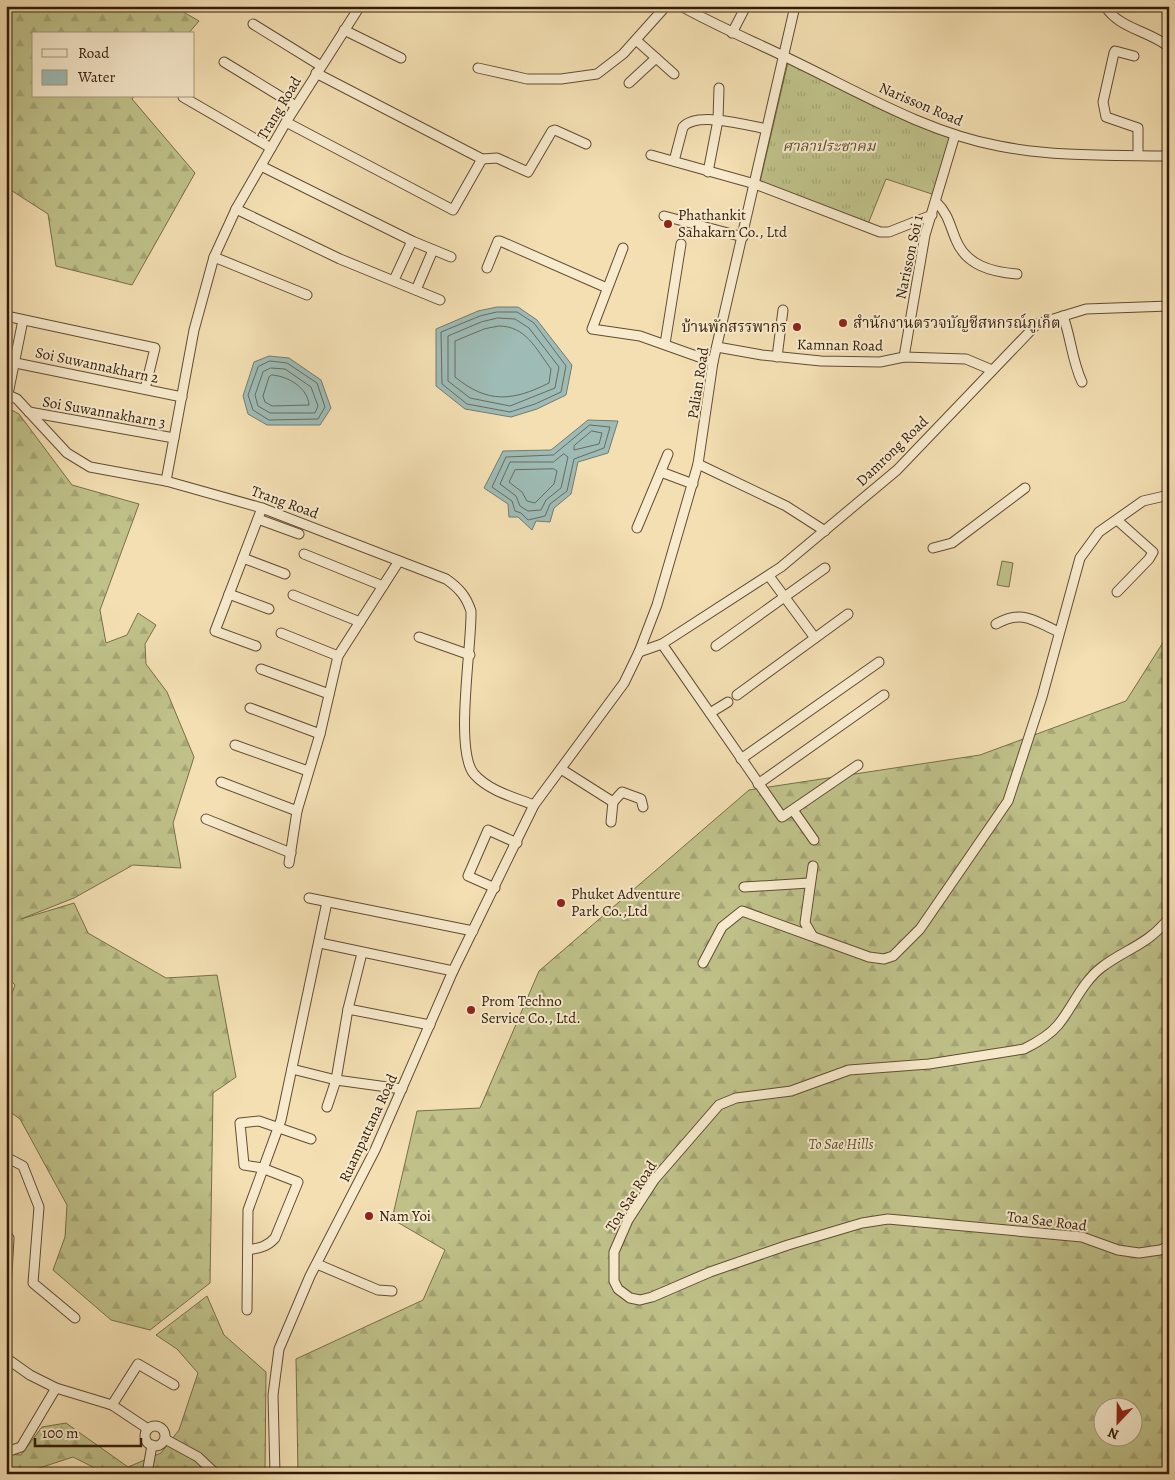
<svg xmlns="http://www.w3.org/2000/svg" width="1175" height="1480" font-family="Alegreya,'Noto Serif Thai',serif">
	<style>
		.grass { fill: url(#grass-tufts); stroke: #786e48 }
		.forest { fill: url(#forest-firs); stroke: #786e48; fill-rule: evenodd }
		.pitch { fill: #bfc189; stroke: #786e48 }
		.water { fill: #9ebbb5; stroke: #737b70 }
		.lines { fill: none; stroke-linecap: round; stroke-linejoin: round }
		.shore { stroke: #686b5e; stroke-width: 1 }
		.minor-casing { stroke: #624c32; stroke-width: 11 }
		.minor { stroke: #f7eacd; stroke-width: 9 }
		.poi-dot { fill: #8f2418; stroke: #f7eacd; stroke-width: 2 }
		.labels { text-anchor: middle; stroke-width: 4; stroke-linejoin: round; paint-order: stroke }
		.street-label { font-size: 15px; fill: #321b08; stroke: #f7eacd }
		.park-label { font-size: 15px; font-style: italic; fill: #5c4d2f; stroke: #f7eacd }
		.poi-label { font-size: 15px; fill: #321b08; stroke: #f7eacd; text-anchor: start }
	</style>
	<defs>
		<pattern id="grass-tufts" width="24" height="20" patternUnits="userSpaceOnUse" patternTransform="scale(1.25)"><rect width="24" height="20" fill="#bfc189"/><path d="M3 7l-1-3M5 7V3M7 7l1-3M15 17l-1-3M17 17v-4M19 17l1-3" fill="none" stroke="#a5a575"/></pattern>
		<pattern id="forest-firs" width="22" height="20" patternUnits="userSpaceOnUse" patternTransform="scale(1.25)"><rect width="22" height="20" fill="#bfc189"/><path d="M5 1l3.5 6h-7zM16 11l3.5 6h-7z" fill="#a5a575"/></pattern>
	</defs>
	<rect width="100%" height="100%" fill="#f3dfb2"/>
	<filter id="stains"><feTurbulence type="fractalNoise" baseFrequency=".004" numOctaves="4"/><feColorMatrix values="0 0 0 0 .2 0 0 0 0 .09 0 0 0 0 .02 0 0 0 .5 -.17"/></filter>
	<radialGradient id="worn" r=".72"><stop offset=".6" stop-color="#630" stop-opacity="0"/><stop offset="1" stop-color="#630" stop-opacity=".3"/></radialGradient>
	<polygon class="grass" points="788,62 951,138 935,195 886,179 868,224 760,182"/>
	<g class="forest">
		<polygon points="6,6 173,6 199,21 188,34 34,34 34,96 134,96 132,99 195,173 132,285 56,266 48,214 6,187"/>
		<polygon points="6,407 19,414 72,485 139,504 100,610 106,643 127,635 138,613 156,625 145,644 146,664 167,692 194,757 173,823 181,868 133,865 74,898 21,919 74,903 88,933 166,978 217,975 236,1077 213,1093 210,1283 150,1330 111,1320 53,1270 65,1237 67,1205 20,1119 6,1109 6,1010 15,985 6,976"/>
		<path d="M1169,633V1474H298L296,1359L423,1300L445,1250L392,1219L417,1111L480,1108L539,971L749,790L980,755L1126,701ZM1102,1408H1132V1438H1102Z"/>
		<polygon points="207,1296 224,1335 266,1372 265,1474 98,1474 93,1467 73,1457 21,1474 6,1474 6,1454 21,1455 42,1427 66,1423 128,1467 161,1453 179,1430 198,1373 177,1349 156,1335"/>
	</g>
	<polygon class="pitch" points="1002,561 1013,563 1009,587 997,585"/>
	<g class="water">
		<polygon points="497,307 518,307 537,320 572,365 566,395 537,409 511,417 465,409 436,386 436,329 478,311"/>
		<polygon points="269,356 289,358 321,380 331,408 320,425 267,425 248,414 243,396 254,362"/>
		<polygon points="588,420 618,421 608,453 578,462 571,494 554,508 550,522 536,521 532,530 518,517 509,517 508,504 484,488 503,451 551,450"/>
	</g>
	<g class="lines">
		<g class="shore">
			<polygon points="497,312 517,312 534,323 566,366 561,392 535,404 510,412 467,404 442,384 441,332 480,316"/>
			<polygon points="498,318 515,319 529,328 559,367 555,388 510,406 470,398 448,381 448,336 481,322"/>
			<path d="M499,326C526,326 536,349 551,369L549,383C513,401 488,404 455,377V341L484,329Z"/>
			<polygon points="270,361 287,363 317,383 325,407 318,419 269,420 253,410 248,395 258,367"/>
			<polygon points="271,368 285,369 311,387 318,406 315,413 270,413 258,406 255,395 263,372"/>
			<path d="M272,375C288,376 308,388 309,405L272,406L265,402L263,396L269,377Z"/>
			<polygon points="590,425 610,427 604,448 574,459 567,491 550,504 545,516 528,520 521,513 515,511 512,501 492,487 506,457 553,455"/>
			<polygon points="592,431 602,433 599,444 574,450 574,446"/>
			<polygon points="564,454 568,457 561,488 546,500 541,510 528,511 520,506 516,496 500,484 510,462 553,462"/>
			<polygon points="554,469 557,471 554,484 535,503 527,501 522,492 509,482 515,470"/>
		</g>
		<defs>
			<g id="minor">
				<path d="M681,6C720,28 760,44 800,64C864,95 929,133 999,146C1055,157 1112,155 1169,156"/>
				<path d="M1105,6C1119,29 1150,31 1169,47"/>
				<polyline points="253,24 321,66"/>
				<polyline points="344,30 401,58"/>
				<polyline points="732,33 746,6"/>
				<polyline points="636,40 674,74"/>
				<polyline points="1134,56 1115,51 1114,53 1103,102 1106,117 1138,128 1138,155"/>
				<polyline points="224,62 296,106"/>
				<polyline points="478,68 527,79 561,79 597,74 623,54 666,6"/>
				<polyline points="316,73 482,159 497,158 528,172 552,131 555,130 586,144"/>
				<polyline points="629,83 656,58"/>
				<polyline points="183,97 271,148"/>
				<polyline points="286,122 453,210 482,159"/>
				<polyline points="651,155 755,184 880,232 889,232 932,215"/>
				<path d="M674,161L683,127C697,111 747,125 766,129"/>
				<polyline points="261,166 412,241 451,257"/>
				<polyline points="708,172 718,120 719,88"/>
				<path d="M936,202C948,213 950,226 956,240C966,265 991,272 1017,274"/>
				<polyline points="236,209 340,259 440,300"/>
				<polyline points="664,216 743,237"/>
				<polyline points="623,248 592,329 640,336 713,362"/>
				<polyline points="214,257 307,295"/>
				<polyline points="487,268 498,241 500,241 607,288"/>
				<polyline points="394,280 412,241"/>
				<polyline points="416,290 433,250"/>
				<polyline points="6,316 155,348 145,389"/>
				<path d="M1063,316C1071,338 1072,361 1082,382"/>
				<polyline points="665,344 681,244"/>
				<polyline points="717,347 762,355 821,361 880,362 904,357 966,359 992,370"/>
				<polyline points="777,357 783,310"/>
				<polyline points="904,357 925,235 955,135"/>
				<polyline points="6,361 182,397"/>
				<path d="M6,394L17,399L67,453L90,467L166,481L262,508L446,579C459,588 466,596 471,611C472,646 454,750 474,774C489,791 513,797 534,805"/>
				<polyline points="8,394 23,320"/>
				<polyline points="29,412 174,438"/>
				<polyline points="698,464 786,506 825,531"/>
				<polyline points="661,472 693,484"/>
				<polyline points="166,481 194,330 214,257 236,209 286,122 360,6"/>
				<polyline points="258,519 299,534"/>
				<polyline points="1117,520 1153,552 1149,559 1117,592"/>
				<polyline points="637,528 668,454"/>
				<polyline points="933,548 952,543 1025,488"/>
				<polyline points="304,554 383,586"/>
				<polyline points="243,558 285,574"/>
				<polyline points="769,576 815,638"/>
				<polyline points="229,594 269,609"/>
				<polyline points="293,595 360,622"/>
				<path d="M996,624C1023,609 1034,621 1059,632"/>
				<polyline points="281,633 338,656"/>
				<polyline points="419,637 470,655"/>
				<polyline points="662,644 782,817 858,765"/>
				<polyline points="256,646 215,631 262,508"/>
				<polyline points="716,646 825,568"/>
				<polyline points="639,652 662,644 781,567 897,470 1037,324 1086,309 1169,306"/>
				<polyline points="261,669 329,694"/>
				<polyline points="737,695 848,614"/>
				<polyline points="250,708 320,734"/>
				<polyline points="710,713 728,702"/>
				<polyline points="235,745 308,771"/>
				<polyline points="741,759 879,662"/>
				<polyline points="561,769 613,802 622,792 641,799 643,807"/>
				<polyline points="221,782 297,811"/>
				<polyline points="758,784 884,695"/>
				<polyline points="793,810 814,840"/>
				<polyline points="206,819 291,853"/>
				<polyline points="611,822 613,802"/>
				<polyline points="289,863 297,811 320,734 338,656 399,561"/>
				<polyline points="744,887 809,883"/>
				<polyline points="495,888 468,876 488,830 517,843"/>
				<polyline points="309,898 473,931"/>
				<path d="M1169,918C1149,944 1126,949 1102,967C1082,982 1073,1007 1058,1025C1049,1036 1036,1043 1024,1049L929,1064L849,1070L791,1091L736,1098L719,1105L654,1180L628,1220L614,1252V1281L618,1289L630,1298L640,1300L652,1297L710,1272L788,1245L862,1223L888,1219L1082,1237L1118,1250L1139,1253L1160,1250L1169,1246"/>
				<polyline points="812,935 805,923 813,866"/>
				<polyline points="320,943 453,971"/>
				<polyline points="703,963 722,927 742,911 869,957 884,959 893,956 920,929 1008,801 1042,697 1080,558 1099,532 1143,501 1169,495"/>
				<polyline points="348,1009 430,1025"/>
				<polyline points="292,1069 336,1080 402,1089"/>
				<polyline points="327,1107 336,1080 348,1009 362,953"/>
				<polyline points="6,1157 23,1166 39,1207 33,1283 75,1318"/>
				<polyline points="6,1233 9,1238 6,1292"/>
				<path d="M248,1250C259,1248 267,1247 275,1238L298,1182L262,1168L244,1165L240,1123L259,1121L311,1139"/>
				<polyline points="317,1264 378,1290 392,1291"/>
				<polyline points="247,1310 248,1210 281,1120 327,902"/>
				<polyline points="6,1358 30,1375 56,1388 112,1405 148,1429"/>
				<polyline points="112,1405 138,1364 174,1385"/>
				<circle cx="155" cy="1436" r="10"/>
				<polyline points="165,1439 198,1457 216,1474"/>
				<polyline points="6,1452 21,1447 56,1388"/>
				<polyline points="147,1474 152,1445"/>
				<polyline points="275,1474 273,1395 279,1349 310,1276 375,1150 453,971 534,805 624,683 639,652 657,605 698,464 713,362 795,6"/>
			</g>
		</defs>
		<use href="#minor" class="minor-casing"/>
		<use href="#minor" class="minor"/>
	</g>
	<g class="poi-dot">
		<circle cx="668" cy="224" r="5"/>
		<circle cx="843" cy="323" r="5"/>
		<circle cx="797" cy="327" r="5"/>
		<circle cx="561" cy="903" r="5"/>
		<circle cx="471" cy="1010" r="5"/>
		<circle cx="369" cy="1216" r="5"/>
	</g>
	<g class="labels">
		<g class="street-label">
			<text transform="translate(921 104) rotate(23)" y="5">Narisson Road</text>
			<text transform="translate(279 108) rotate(-59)" y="5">Trang Road</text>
			<text transform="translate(909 257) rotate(-78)" y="5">Narisson Soi 1</text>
			<text transform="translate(840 345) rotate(1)" y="5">Kamnan Road</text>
			<text transform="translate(97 365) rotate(12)" y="5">Soi Suwannakharn 2</text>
			<text transform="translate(698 383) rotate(-81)" y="5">Palian Road</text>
			<text transform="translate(104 412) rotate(10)" y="5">Soi Suwannakharn 3</text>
			<text transform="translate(892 451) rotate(-44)" y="5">Damrong Road</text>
			<text transform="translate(285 502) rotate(20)" y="5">Trang Road</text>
			<text transform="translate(368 1128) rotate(-65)" y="5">Ruampattana Road</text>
			<text transform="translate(631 1196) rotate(-57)" y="5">Toa Sae Road</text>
			<text transform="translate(1047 1221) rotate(7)" y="5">Toa Sae Road</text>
		</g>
		<g class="park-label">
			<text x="829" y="151">ศาลาประชาคม</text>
			<text x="841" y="1149">To Sae Hills</text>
		</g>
		<g class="poi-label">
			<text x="678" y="220">Phathankit<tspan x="678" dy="17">Sahakarn Co., Ltd</tspan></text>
			<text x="853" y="328">สำนักงานตรวจบัญชีสหกรณ์ภูเก็ต</text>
			<text x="787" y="332" text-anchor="end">บ้านพักสรรพากร</text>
			<text x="571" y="899">Phuket Adventure<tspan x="571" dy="17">Park Co.,Ltd</tspan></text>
			<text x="481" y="1006">Prom Techno<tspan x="481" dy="17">Service Co., Ltd.</tspan></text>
			<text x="379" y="1221">Nam Yoi</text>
		</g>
	</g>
	<rect width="1175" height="1480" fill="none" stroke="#f3dfb2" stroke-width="25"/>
	<rect x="8" y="8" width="1160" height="1465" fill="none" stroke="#321b08" stroke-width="2.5"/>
	<rect x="12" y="12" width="1150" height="1455" fill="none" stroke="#321b08"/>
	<rect x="32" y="32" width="162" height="65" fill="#f7eacd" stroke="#a8977e"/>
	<rect x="42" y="49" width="25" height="8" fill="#f7eacd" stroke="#a8977e"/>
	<text x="78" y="58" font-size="15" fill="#321b08">Road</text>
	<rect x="42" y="70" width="25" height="15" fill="#9ebbb5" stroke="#a8977e"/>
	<text x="78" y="82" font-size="15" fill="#321b08">Water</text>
	<g transform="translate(1118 1422) rotate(202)"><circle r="24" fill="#f7eacd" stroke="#a8977e"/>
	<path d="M0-4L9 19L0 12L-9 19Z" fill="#8f2418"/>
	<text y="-8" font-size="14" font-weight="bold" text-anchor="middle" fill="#321b08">N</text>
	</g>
	<path d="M35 1438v8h106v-8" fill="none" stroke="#321b08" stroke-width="2.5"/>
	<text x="42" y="1438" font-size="15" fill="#321b08" stroke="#f7eacd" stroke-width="4" paint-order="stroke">100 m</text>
	<rect width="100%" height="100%" filter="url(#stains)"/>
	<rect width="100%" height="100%" fill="url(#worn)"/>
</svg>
